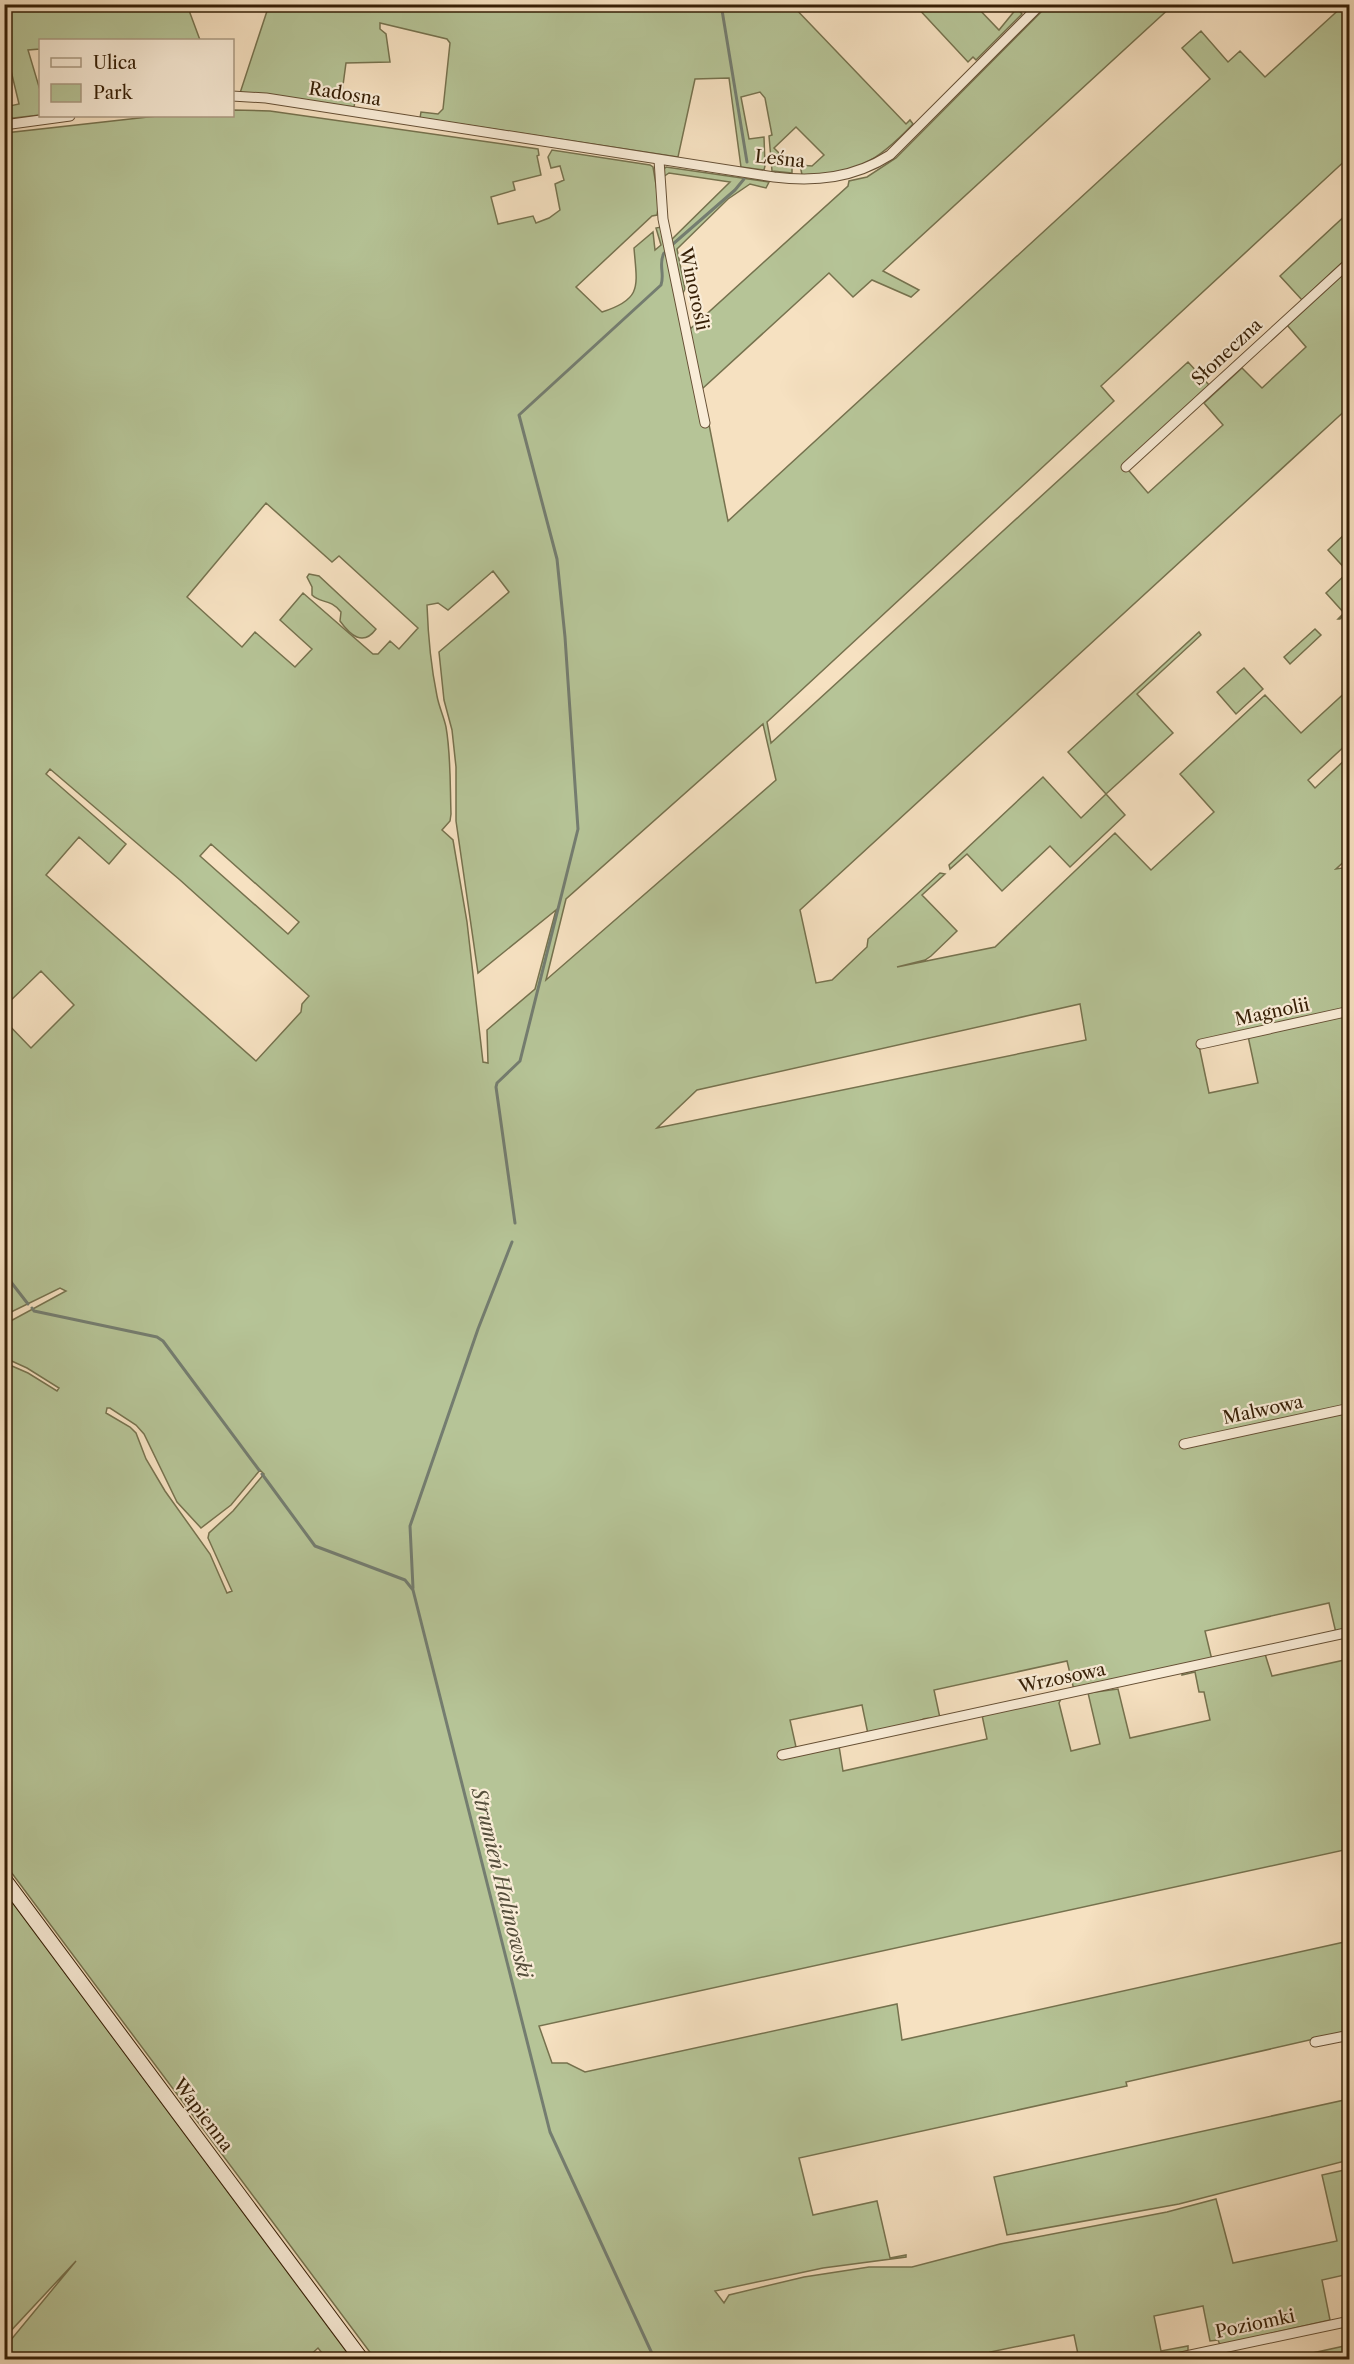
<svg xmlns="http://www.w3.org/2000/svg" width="1354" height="2364" font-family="'Libre Caslon Text',serif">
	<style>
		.green { fill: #b6c497; stroke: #76724e; stroke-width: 1.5; fill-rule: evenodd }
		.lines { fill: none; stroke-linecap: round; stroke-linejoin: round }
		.stream { stroke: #747d70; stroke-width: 3 }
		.street-casing { stroke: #665035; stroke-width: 11 }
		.secondary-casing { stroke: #361f06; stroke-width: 16 }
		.street { stroke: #f9ecd7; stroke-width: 9 }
		.secondary { stroke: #f9ecd7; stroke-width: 14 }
		.labels { text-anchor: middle; stroke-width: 4.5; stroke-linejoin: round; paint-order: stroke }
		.street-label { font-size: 18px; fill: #361f06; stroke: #f9ecd7 }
		.water-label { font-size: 20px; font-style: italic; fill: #554e3b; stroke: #f9ecd7 }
	</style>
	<rect width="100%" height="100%" fill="#f6e1c1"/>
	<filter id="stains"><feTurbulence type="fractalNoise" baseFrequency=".00333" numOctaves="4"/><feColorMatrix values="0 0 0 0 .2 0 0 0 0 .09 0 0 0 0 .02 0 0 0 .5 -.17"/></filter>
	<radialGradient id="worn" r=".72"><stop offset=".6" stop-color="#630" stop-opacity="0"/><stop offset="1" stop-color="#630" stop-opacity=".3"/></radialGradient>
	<g class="green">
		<polygon points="5,4 187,5 200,40 40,40 40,49 28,50 40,90 40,115 5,119 5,107 19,104 7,54 5,54"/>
		<path d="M791,4L906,124L910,120L913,124C876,163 856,174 802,175L800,165L812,166L824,155L796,127L774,148L792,166V173L772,171L769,136L772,135L765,98L760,92L741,97L749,139L764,137L765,166L764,170L741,167L729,78L695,79L678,157L420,118L421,112L438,114L443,109L450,43L447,39L380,23V29L386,34L390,62L346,63L341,100L355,102L354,107L240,93L269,5Z"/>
		<polygon points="915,5 975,5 999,30 1017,8 1022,14 976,60 973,57 968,62"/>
		<path d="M1048,5H1173L883,271L919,290L911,297L872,280L853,297L829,273L702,389L728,521L1210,79L1182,48L1201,31L1228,62L1240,51L1265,77L1344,5H1349V157L1101,386L1114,401L767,722L771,743L1188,362L1209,385L1124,465L1148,493L1223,425L1204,403L1242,368L1262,388L1306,347L1287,325L1349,267V407L800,910L816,983L832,980L867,947L868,939L940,873L945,874L922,895L957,931L931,956L925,960L897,967L995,947L1115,833L1151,870L1214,812L1180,774L1265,695L1301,733L1349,689V742L1308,780L1315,788L1349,756V857L1336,869L1349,867V1009L1198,1041L1209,1093L1258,1083L1248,1036L1349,1014V1630L1336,1633L1329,1603L1205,1631L1212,1660L1074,1690L1067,1661L934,1690L940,1718C932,1720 923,1715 918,1723L868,1734L862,1705L790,1720L796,1747L780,1752L839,1746L843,1771L987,1739L982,1715L1061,1699L1059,1703L1071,1751L1100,1744L1088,1693L1118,1689L1130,1738L1210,1720L1204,1692H1199L1195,1672L1182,1675V1673L1265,1654L1272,1676L1349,1659V1849L539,2026L552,2063H567L585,2072L897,2004L902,2040L1349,1941V2031L1126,2082L1127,2086L799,2158L813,2215L877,2201L890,2258L906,2255V2257L823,2268L715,2291L724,2303L729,2295L804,2277L869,2267H912L1000,2244L1167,2212L1216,2199L1233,2263L1337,2241L1322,2175L1349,2169V2274L1322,2280L1330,2320L1220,2345L1218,2340L1210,2341L1203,2306L1154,2316L1161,2351L1188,2346V2351L1150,2360L1079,2359L1074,2335L990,2352L991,2360H447L440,2352L433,2359H375L5,1864V1363L28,1373L57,1391L59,1388L27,1368L5,1358V1324L66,1291L60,1288L5,1315V1021L31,1048L74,1005L41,971L5,1006V133L157,116H232L233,110L270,111L538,149L539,155L537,156L541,175L513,182L515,190L491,197L498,224L533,216L536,223L549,218L560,210L555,184L564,180L560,166L551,168L548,157L552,150L650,165L653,167L659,202L657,215L652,216L576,287L602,312C643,299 637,286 634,248L653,232L655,250L661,245L656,228L661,227L670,241L730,182L669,173L663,177L664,169L666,167L769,182L766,188L750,184L728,199L677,249L685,289L682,295L690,329L848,186L849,181L867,177L896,158ZM266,503L332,562L339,556L418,628L399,649L390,641L378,654H373L303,593L280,620L312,649L295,667L255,632L242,647L187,597ZM493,571L509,592L439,652L444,700L452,730L456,767V821L478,973L556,910L535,989L487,1030L488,1063L483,1062L467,922L453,840L442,830L450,821L451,814C450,786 451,755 446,727C444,717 439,707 437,696C431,667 428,634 427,605L438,603L448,610ZM763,724L776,780L546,980L566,899ZM50,769L180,880L309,996L302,1004L301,1012L256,1061L46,875L79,837L109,864L126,844L46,774ZM211,844L299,922L288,934L200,856ZM1080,1004L1086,1040L657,1128L697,1090ZM107,1408H110L136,1425L144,1434L177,1502L201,1528L231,1505L260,1470L264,1474L233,1511L209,1533L208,1538L232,1591L227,1593L210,1554L165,1491L146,1459L136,1433L130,1427L106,1413Z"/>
		<polygon points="1349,212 1349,256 1302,300 1280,276"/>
		<polygon points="1349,530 1349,611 1340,619 1338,619 1344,613 1326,593 1348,572 1328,550"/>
		<path d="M309,574L319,576L376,629C363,647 350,635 340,621L341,612C330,598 321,604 312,595V587L307,577Z"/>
		<polygon points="1315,629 1321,635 1290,664 1284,657"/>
		<polygon points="1199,632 1201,635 1137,694 1173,733 1106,794 1125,815 1070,867 1050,846 1002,891 967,854 950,869 949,865 1043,777 1081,818 1106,794 1068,752"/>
		<polygon points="1244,668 1263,689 1236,714 1217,692"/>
		<polygon points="5,1892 352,2359 327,2359 318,2348 305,2360 5,2359 5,2347 76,2261 5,2337"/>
		<polygon points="1349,2099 1349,2160 1179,2204 1007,2235 994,2177"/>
		<polygon points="1349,2345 1349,2359 1285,2359"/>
	</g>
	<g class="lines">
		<g class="stream">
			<polyline points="721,4 747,162"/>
			<polyline points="673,244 735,190 744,179"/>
			<path d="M515,1223L496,1087L497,1083L520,1061L578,829L565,637L557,559L519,415L661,285C665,274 658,264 664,253"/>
			<polyline points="4,1273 28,1304"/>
			<polyline points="32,1308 34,1311 157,1337 163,1341 259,1470"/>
			<polyline points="262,1474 315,1546 405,1580 413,1590 550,2132 655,2360"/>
			<polyline points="413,1588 410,1526 478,1329 512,1242"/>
		</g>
		<defs>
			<g id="street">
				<path d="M232,96L266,98L774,177C816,182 854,178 890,155L1041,4"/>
				<polyline points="4,125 70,116"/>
				<polyline points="659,160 663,219 705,423"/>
				<polyline points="1126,467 1350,262"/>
				<polyline points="1201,1044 1350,1011"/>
				<polyline points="1184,1444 1350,1408"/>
				<polyline points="782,1755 1350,1632"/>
				<polyline points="1315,2042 1350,2035"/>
				<polyline points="1167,2360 1350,2321"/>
			</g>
			<polyline id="secondary" points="4,1879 362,2360"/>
		</defs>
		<use href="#street" class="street-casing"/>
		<use href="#secondary" class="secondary-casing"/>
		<use href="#street" class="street"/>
		<use href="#secondary" class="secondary"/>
	</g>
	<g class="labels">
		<g class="street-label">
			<text transform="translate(345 94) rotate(9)" y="6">Radosna</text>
			<text transform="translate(780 159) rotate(6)" y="6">Leśna</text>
			<text transform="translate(694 289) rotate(78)" y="6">Winorośli</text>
			<text transform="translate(1227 352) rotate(-43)" y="6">Słoneczna</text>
			<text transform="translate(1272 1012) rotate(-12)" y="6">Magnolii</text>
			<text transform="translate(1263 1410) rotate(-12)" y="6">Malwowa</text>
			<text transform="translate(1062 1678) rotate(-12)" y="6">Wrzosowa</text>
			<text transform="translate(203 2115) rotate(53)" y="6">Wapienna</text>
			<text transform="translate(1255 2324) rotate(-12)" y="6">Poziomki</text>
		</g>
		<g class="water-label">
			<text transform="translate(502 1883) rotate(76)" y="7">Strumień Halinowski</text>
		</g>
	</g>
	<rect width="1354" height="2364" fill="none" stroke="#f6e1c1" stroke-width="24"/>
	<rect x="6" y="6" width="1342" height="2352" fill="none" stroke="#361f06" stroke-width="3"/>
	<rect x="12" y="12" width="1330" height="2340" fill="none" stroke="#361f06" stroke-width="1.5"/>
	<rect x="39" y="39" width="195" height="78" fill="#f9ecd7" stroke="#ab9a83" stroke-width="1.5"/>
	<rect x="51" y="58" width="30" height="9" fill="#f9ecd7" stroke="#ab9a83" stroke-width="1.5"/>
	<text x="93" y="69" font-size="18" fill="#361f06">Ulica</text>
	<rect x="51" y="84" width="30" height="18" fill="#b6c497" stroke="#ab9a83" stroke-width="1.5"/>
	<text x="93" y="99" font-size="18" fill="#361f06">Park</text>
	<rect width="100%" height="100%" filter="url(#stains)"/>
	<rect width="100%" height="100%" fill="url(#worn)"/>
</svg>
